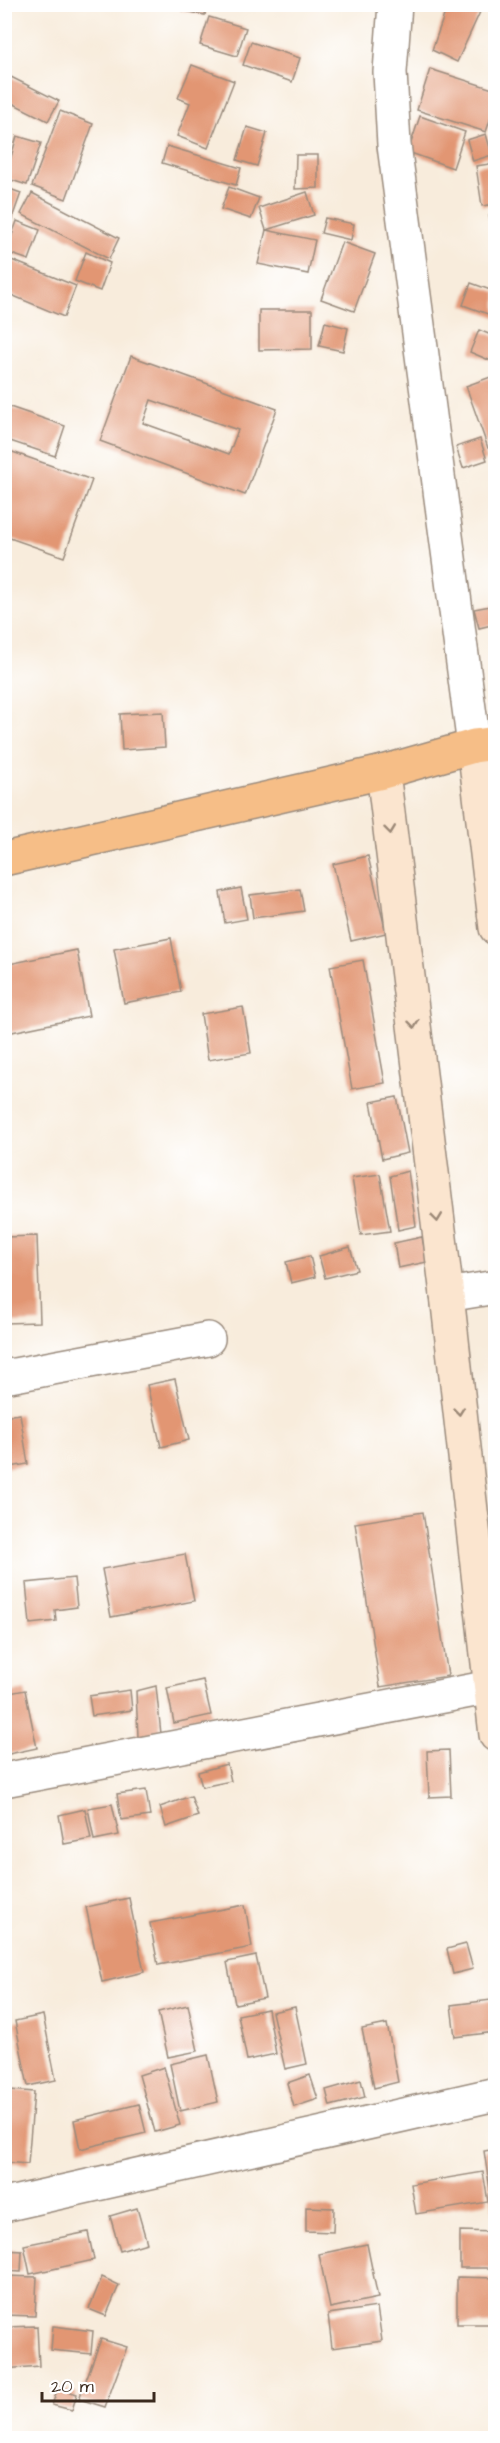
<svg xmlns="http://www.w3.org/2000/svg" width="500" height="2443" font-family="'Architects Daughter',sans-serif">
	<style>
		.building { fill: #e29673; fill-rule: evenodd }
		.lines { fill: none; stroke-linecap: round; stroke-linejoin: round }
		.street-casing { stroke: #9a8b7d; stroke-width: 36 }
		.secondary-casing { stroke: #9a8b7d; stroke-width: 36 }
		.highway-casing { stroke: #9a8b7d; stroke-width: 36 }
		.street { stroke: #fff; stroke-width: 33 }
		.secondary { stroke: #fbe5cf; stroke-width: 33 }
		.highway { stroke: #f6be87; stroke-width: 33 }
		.oneway { stroke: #9b8876 }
	</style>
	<rect width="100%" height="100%" fill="#fff"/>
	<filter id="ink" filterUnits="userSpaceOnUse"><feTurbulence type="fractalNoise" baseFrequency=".0167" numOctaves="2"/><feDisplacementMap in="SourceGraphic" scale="12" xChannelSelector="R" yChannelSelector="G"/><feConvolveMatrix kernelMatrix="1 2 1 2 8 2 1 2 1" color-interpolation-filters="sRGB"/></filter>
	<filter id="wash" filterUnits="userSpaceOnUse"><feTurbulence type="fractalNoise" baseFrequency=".008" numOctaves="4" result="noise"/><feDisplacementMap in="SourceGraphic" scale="24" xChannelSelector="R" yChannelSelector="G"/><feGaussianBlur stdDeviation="1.35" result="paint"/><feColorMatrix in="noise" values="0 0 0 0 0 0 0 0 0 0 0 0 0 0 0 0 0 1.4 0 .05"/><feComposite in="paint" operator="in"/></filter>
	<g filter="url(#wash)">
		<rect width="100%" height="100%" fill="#f8ecdc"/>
		<g id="blocks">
			<g class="building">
				<polygon points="181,4 207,4 205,15 180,10"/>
				<polygon points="448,4 480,12 457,62 432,50"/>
				<polygon points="209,17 246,28 237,56 200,45"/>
				<polygon points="251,42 300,58 292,82 243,65"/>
				<polygon points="192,65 234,81 208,148 177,136 190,103 178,98"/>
				<polygon points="430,69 496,90 496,102 486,132 417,110"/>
				<polygon points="7,75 59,101 48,121 4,99 4,81"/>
				<polygon points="60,111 93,124 66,199 32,186"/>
				<polygon points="420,116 465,132 453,168 408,152"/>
				<polygon points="247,127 267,133 257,166 237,160"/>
				<polygon points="486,134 492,155 473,161 467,140"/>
				<polygon points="17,136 41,143 27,185 5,178"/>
				<polygon points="167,146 241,168 236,185 162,163"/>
				<polygon points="296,155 318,155 318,188 295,189"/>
				<polygon points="496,163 496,204 482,206 476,166"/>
				<polygon points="4,187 21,193 5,238 4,238"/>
				<polygon points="229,187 259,198 251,219 221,209"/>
				<polygon points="307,192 314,215 266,230 259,208"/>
				<polygon points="32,193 119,238 109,259 21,214"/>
				<polygon points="496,215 496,242 494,242 489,216"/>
				<polygon points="325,218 354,224 351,240 321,233"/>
				<polygon points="17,221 40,230 29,260 6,252"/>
				<polygon points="266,230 315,240 308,274 258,264"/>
				<polygon points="342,242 375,254 354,311 321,299"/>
				<polygon points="86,252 110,263 100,291 75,281"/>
				<polygon points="4,257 76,286 64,317 4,292"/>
				<polygon points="471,283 496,292 496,317 463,305"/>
				<polygon points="259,310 312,310 312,349 259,350"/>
				<polygon points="325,322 348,328 343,351 319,346"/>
				<polygon points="479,330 496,337 496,363 470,352"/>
				<path d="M131,356L277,409L245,495L100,441ZM151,400L238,430L229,454L143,423Z"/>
				<polygon points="496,375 496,446 488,448 466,386"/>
				<polygon points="4,405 65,426 55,456 4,439"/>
				<polygon points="480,439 487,460 463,468 456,447"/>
				<polygon points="4,449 92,480 64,557 4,536"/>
				<polygon points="496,605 496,624 479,628 474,609"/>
				<polygon points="163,712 165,747 122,750 120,714"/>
				<polygon points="368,856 386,933 351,941 333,864"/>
				<polygon points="241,888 247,919 225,923 220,892"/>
				<polygon points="300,889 304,911 253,918 250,895"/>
				<polygon points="171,938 181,992 124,1003 114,949"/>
				<polygon points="77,950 89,1016 7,1033 4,1021 4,965"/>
				<polygon points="363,960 385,1083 352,1089 330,966"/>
				<polygon points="243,1007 251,1053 208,1060 201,1014"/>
				<polygon points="397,1097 408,1153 382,1159 371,1102"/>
				<polygon points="408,1171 416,1226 398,1230 390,1176"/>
				<polygon points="380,1174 390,1231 361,1235 352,1178"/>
				<polygon points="37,1236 40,1322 4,1323 4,1237"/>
				<polygon points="422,1237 427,1262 398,1268 394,1243"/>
				<polygon points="350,1247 357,1270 325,1278 319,1256"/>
				<polygon points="310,1256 315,1277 291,1283 286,1262"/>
				<polygon points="175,1379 189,1440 161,1447 147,1385"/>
				<polygon points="20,1414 28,1464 4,1468 4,1416"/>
				<polygon points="423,1512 448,1676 380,1687 355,1523"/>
				<polygon points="185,1554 194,1601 111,1617 102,1569"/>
				<polygon points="74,1578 77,1607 55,1610 56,1621 30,1624 26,1583"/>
				<polygon points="203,1680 211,1715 174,1723 167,1688"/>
				<polygon points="156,1686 161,1734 138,1737 136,1691"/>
				<polygon points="25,1690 37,1748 4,1755 4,1694"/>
				<polygon points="130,1690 132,1710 92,1716 89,1696"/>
				<polygon points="449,1750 451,1796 429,1797 427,1751"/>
				<polygon points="227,1764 231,1781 202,1787 198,1772"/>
				<polygon points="146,1790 150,1816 121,1820 117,1794"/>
				<polygon points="191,1796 198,1816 166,1827 160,1807"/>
				<polygon points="112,1804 119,1835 94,1840 88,1808"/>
				<polygon points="85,1809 91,1839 64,1844 59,1815"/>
				<polygon points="129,1898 144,1972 102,1982 86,1907"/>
				<polygon points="245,1905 252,1947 158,1965 150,1923"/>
				<polygon points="466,1944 473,1969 453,1974 447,1949"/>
				<polygon points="256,1956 265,1998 235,2004 227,1962"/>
				<polygon points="491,2000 495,2032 455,2037 451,2005"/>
				<polygon points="188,2005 198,2051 168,2057 158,2012"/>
				<polygon points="295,2007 307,2064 285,2069 272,2012"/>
				<polygon points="268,2009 276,2054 247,2060 238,2015"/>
				<polygon points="43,2015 56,2080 28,2086 15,2021"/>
				<polygon points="387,2024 398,2082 374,2088 362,2029"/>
				<polygon points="208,2055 218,2102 180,2111 170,2064"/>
				<polygon points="164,2067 180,2125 155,2132 139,2075"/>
				<polygon points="310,2075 318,2099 294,2107 287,2083"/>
				<polygon points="361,2080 365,2097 330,2106 326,2090"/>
				<polygon points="10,2090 34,2092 28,2164 4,2162"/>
				<polygon points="139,2104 146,2133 80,2149 74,2120"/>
				<polygon points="496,2149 496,2216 494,2216 484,2151"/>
				<polygon points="483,2172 488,2202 416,2214 411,2184"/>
				<polygon points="306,2207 334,2208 333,2232 306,2231"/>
				<polygon points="137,2208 147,2243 120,2251 110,2216"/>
				<polygon points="460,2231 496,2232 496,2268 460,2268"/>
				<polygon points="88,2232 94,2260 30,2274 24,2245"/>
				<polygon points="367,2244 378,2298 330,2308 319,2254"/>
				<polygon points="4,2250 22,2251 21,2272 4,2271"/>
				<polygon points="4,2276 37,2277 35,2316 4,2315"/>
				<polygon points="102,2277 119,2285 106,2316 89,2309"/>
				<polygon points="457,2277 496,2278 496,2324 457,2324"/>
				<polygon points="377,2307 382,2341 332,2348 328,2314"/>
				<polygon points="37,2326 39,2366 5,2369 5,2327"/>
				<polygon points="53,2326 93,2331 91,2354 51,2350"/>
				<polygon points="101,2339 127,2347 105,2407 79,2399"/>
				<polygon points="58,2388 77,2394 72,2410 52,2405"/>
			</g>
		</g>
	</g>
	<g filter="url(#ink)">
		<use href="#blocks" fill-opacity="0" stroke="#9a8b7d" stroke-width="1.5"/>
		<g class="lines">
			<defs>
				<g id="street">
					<polyline points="395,4 390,72 394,145 474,746"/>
					<polyline points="447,1295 496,1287"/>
					<polyline points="4,1377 208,1339"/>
					<polyline points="4,1780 496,1686"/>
					<polyline points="4,2205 496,2094"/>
				</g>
				<g id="secondary">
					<polyline points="474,746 496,928"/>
					<polyline points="383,772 447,1295 496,1735"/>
				</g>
				<polyline id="highway" points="4,859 383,772 474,746 496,743"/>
			</defs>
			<use href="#street" class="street-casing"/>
			<use href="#secondary" class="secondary-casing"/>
			<use href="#highway" class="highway-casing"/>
			<use href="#street" class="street"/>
			<use href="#secondary" class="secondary"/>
			<use href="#highway" class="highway"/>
		</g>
		<defs><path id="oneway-chevron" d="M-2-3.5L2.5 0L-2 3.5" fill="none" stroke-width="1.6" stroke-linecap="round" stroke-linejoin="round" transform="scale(1.5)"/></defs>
		<g class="oneway">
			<use href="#oneway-chevron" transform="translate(390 830) rotate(83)"/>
			<use href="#oneway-chevron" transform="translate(414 1024) rotate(83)"/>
			<use href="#oneway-chevron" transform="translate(437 1218) rotate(83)"/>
			<use href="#oneway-chevron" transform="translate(459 1411) rotate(84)"/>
		</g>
	</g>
	<rect width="500" height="2443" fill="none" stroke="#fff" stroke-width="24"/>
	<path d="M42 2392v9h112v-9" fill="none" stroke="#3b2a1e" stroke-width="3"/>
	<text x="51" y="2392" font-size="18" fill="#3b2a1e" stroke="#ffffff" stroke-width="4.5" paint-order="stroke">20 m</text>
</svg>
